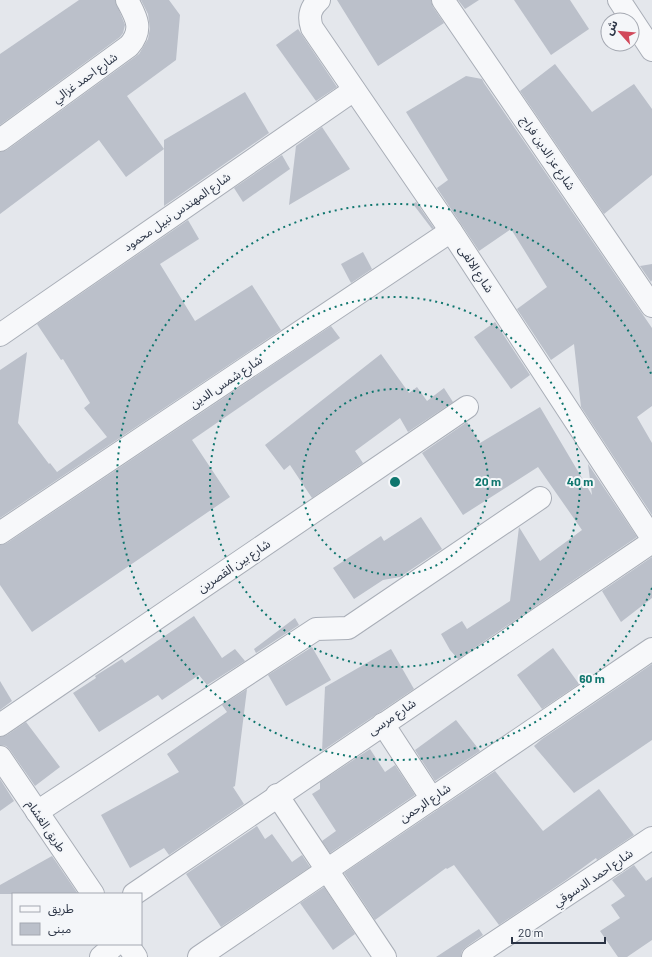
<svg xmlns="http://www.w3.org/2000/svg" width="652" height="957" font-family="Barlow,'Noto Sans Arabic',sans-serif">
	<style>
		.building { fill: #bbc0ca }
		.lines { fill: none; stroke-linecap: round; stroke-linejoin: round }
		.minor-casing { stroke: #a9aeb7; stroke-width: 24 }
		.minor { stroke: #f7f8fa; stroke-width: 22 }
		.ring { fill: none; stroke: #0f766e; stroke-width: 2; stroke-dasharray: 2 4 }
		.labels { text-anchor: middle; stroke-width: 4; stroke-linejoin: round; paint-order: stroke }
		.street-label { font-size: 12px; fill: #2b3445; stroke: #f4f6f9 }
		.centre { fill: #0f766e; stroke: #f4f6f9; stroke-width: 2 }
		.ring-label { font-size: 12px; text-anchor: middle; font-weight: bold; fill: #0f766e; stroke: #f4f6f9; stroke-width: 4; stroke-linejoin: round; paint-order: stroke }
	</style>
	<rect width="100%" height="100%" fill="#e4e7ec"/>
	<g class="building">
		<polygon points="79,0 115,0 125,25 123,33 120,37 0,125 0,54"/>
		<polygon points="141,0 169,0 180,15 176,60 127,96 164,149 126,177 99,140 0,214 0,152 7,150 139,54 148,39 150,28 148,14"/>
		<polygon points="337,0 431,0 433,7 444,23 378,66"/>
		<polygon points="458,0 479,0 465,9"/>
		<polygon points="514,0 570,0 589,29 551,55"/>
		<polygon points="298,29 337,87 316,101 276,45"/>
		<polygon points="555,64 592,112 634,84 652,109 652,175 604,214 520,91"/>
		<polygon points="466,76 482,79 484,83 652,328 652,406 637,417 652,443 652,515 581,407 574,344 551,360 517,309 547,287 511,229 479,251 437,188 448,180 406,112"/>
		<polygon points="245,92 269,133 164,206 164,140"/>
		<polygon points="322,127 350,169 289,205 296,146"/>
		<polygon points="282,155 290,169 243,202 234,188"/>
		<polygon points="416,202 434,228 432,229 413,204"/>
		<polygon points="188,220 199,239 160,264 195,321 252,285 281,330 0,518 0,370 27,352 18,423 49,464 50,463 57,472 107,437 84,408 90,403 63,359 61,360 37,324"/>
		<polygon points="363,252 372,269 351,283 341,264"/>
		<polygon points="652,264 652,280 651,282 640,266"/>
		<polygon points="495,322 530,375 511,389 474,337"/>
		<polygon points="331,326 340,338 192,440 230,497 32,632 0,585 0,545 7,543"/>
		<polygon points="381,354 409,393 417,387 427,401 444,388 453,402 408,432 400,418 355,451 363,463 312,498 290,465 284,470 265,445"/>
		<polygon points="540,407 592,495 588,464 637,537 458,659 450,650 441,634 462,621 467,629 510,601 519,527 540,561 582,530 538,467 463,515 422,453 467,422 480,443"/>
		<polygon points="421,517 442,549 400,577 383,580 354,599 333,568 381,536 384,541"/>
		<polygon points="652,557 652,598 621,622 602,591"/>
		<polygon points="194,616 222,658 235,649 245,661 207,685 199,675 162,700 158,695 99,732 73,693 96,678 95,676 122,659 125,663"/>
		<polygon points="295,618 299,625 256,653 254,649"/>
		<polygon points="312,647 331,680 286,706 268,675"/>
		<polygon points="553,648 579,684 542,709 517,675"/>
		<polygon points="391,649 414,689 322,751 325,687"/>
		<polygon points="652,664 652,740 574,793 534,746 542,739"/>
		<polygon points="0,681 12,701 0,710"/>
		<polygon points="247,689 235,786 233,787 244,804 169,855 164,848 130,868 101,815 179,772 167,754 227,712 222,705"/>
		<polygon points="456,720 480,751 435,781 415,750"/>
		<polygon points="26,722 60,767 35,786 10,750 6,746 0,745 0,737 7,735"/>
		<polygon points="370,749 385,772 395,765 415,795 330,853 322,841 336,831 312,794 320,789 320,782"/>
		<polygon points="495,771 543,831 599,789 634,835 597,860 596,858 566,880 499,925 454,865 447,869 446,868 375,920 344,873"/>
		<polygon points="0,779 14,801 0,811"/>
		<polygon points="257,826 265,839 272,834 292,862 302,855 310,867 221,927 186,874"/>
		<polygon points="52,856 78,894 0,894 0,885"/>
		<polygon points="634,865 646,881 652,877 652,940 627,957 618,957 600,931 620,918 611,905 625,896 612,880"/>
		<polygon points="324,887 355,934 333,950 300,903"/>
		<polygon points="479,929 483,935 466,947 462,951 461,957 436,957"/>
	</g>
	<g class="lines">
		<defs>
			<g id="minor">
				<path d="M319,0C310,8 308,16 312,28L451,231L652,538"/>
				<polyline points="443,0 652,306"/>
				<polyline points="619,0 652,50"/>
				<path d="M0,140L129,46C144,29 136,17 127,0"/>
				<polyline points="0,335 354,90"/>
				<polyline points="0,533 451,231"/>
				<polyline points="383,724 432,799"/>
				<polyline points="0,725 467,407"/>
				<polyline points="0,757 93,894"/>
				<polyline points="277,795 385,957"/>
				<polyline points="37,812 316,629 348,628 540,498"/>
				<polyline points="134,894 652,542"/>
				<polyline points="127,944 136,957"/>
				<polyline points="101,957 116,944"/>
				<polyline points="199,957 652,649"/>
				<polyline points="473,957 652,838"/>
			</g>
		</defs>
		<use href="#minor" class="minor-casing"/>
		<use href="#minor" class="minor"/>
	</g>
	<g class="ring">
		<circle cx="395" cy="482" r="93"/>
		<circle cx="395" cy="482" r="185"/>
		<path d="M652 588A278 278 0 1 1 652 376"/>
	</g>
	<g class="labels">
		<g class="street-label">
			<text transform="translate(85 78) rotate(-36)" y="4">شارع احمد غزالي</text>
			<text transform="translate(548 153) rotate(56)" y="4">شارع عز الدين فراج</text>
			<text transform="translate(177 212) rotate(-35)" y="4">شارع المهندس نبيل محمود</text>
			<text transform="translate(476 269) rotate(57)" y="4">شارع الالفى</text>
			<text transform="translate(226 382) rotate(-34)" y="4">شارع شمس الدين</text>
			<text transform="translate(234 566) rotate(-34)" y="4">شارع بين القصرين</text>
			<text transform="translate(392 717) rotate(-34)" y="4">شارع مرسى</text>
			<text transform="translate(425 803) rotate(-34)" y="4">شارع الرحمن</text>
			<text transform="translate(46 826) rotate(56)" y="4">طريق الغشام</text>
			<text transform="translate(593 878) rotate(-34)" y="4">شارع احمد الدسوقي</text>
		</g>
	</g>
	<circle cx="395" cy="482" r="6" class="centre"/>
	<g class="ring-label">
		<text x="488" y="486">20 m</text>
		<text x="580" y="486">40 m</text>
		<text x="592" y="683">60 m</text>
	</g>
	<rect x="12" y="893" width="130" height="52" fill="#f4f6f9" stroke="#a4a8b1"/>
	<rect x="20" y="906" width="20" height="6" fill="#f7f8fa" stroke="#a4a8b1"/>
	<text x="48" y="913" font-size="12" fill="#2b3445">طريق</text>
	<rect x="20" y="923" width="20" height="12" fill="#bbc0ca" stroke="#a4a8b1"/>
	<text x="48" y="933" font-size="12" fill="#2b3445">مبنى</text>
	<g transform="translate(620 32) rotate(297)"><circle r="19" fill="#f4f6f9" stroke="#a4a8b1"/>
	<path d="M0-3L7 15L0 10L-7 15Z" fill="#d1495b"/>
	<text y="-6" font-size="11" font-weight="bold" text-anchor="middle" fill="#2b3445">ش</text>
	</g>
	<path d="M512 937v6h93v-6" fill="none" stroke="#2b3445" stroke-width="2"/>
	<text x="518" y="937" font-size="12" fill="#2b3445" stroke="#f4f6f9" stroke-width="3" paint-order="stroke">20 m</text>
</svg>
